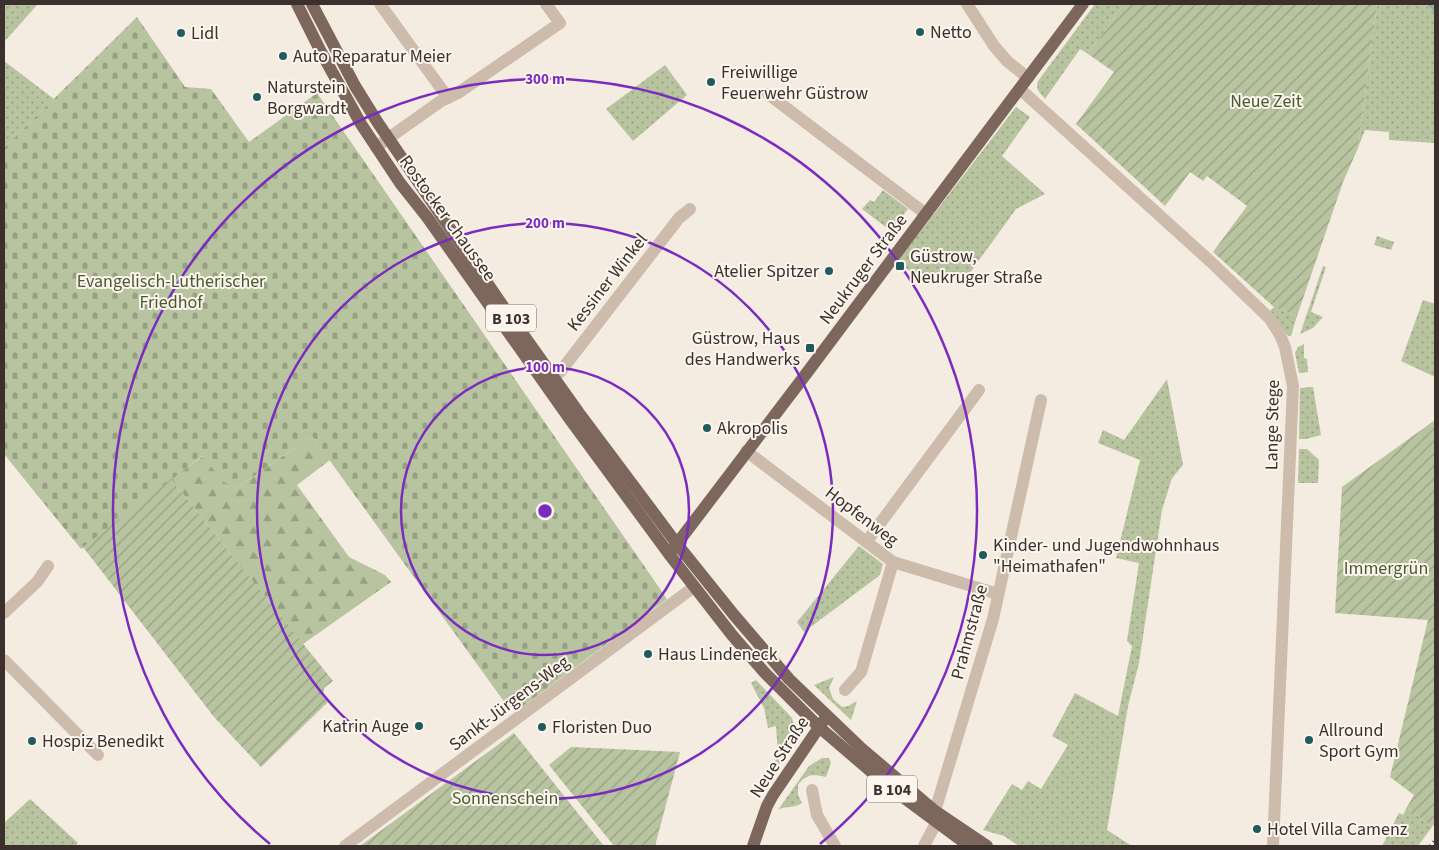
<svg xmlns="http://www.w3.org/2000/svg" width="1439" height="850" font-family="'Source Sans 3',sans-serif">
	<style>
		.grass { fill: url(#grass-dots) }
		.forest { fill: url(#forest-firs) }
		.cemetery { fill: url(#cemetery-stones) }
		.garden { fill: url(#garden-furrows) }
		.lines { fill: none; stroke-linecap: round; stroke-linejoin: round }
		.stream { stroke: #7fb0b2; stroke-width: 3 }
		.minor { stroke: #cdbbac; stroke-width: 12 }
		.major { stroke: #7d675c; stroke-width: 12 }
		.rail { stroke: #3b302b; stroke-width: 3; stroke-dasharray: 1 4; stroke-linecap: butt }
		.ring { fill: none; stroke: #7b2cbf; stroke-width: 2.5 }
		.poi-dot { fill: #1f5a5e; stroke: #fbf5ee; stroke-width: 2 }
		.labels { text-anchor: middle; stroke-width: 4; stroke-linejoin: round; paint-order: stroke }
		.shield { fill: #fbf5ee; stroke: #756b66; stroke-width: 1 }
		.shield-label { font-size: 16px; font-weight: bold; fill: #3b302b }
		.poi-label { font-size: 18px; fill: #3b302b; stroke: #fbf5ee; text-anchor: start }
		.park-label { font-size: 18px; fill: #4a5a2e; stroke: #fbf5ee }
		.street-label { font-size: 18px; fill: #3b302b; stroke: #fbf5ee }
		.centre { fill: #7b2cbf; stroke: #fbf5ee; stroke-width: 2.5 }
		.ring-label { font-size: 15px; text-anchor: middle; font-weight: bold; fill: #7b2cbf; stroke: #fbf5ee; stroke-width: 4; stroke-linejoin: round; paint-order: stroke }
	</style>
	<defs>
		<pattern id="grass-dots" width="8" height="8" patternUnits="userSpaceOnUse" patternTransform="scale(1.25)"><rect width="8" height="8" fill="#b8c4a0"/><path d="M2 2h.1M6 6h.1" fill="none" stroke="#97a083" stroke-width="1.8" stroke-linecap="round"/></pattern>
		<pattern id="forest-firs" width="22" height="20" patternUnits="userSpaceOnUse" patternTransform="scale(1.25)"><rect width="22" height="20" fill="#b8c4a0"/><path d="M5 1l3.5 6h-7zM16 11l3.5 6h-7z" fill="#97a083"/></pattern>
		<pattern id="cemetery-stones" width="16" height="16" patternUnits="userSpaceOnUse" patternTransform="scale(1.25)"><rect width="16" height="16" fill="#b8c4a0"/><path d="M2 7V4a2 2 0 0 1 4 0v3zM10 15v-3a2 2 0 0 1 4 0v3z" fill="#97a083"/></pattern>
		<pattern id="garden-furrows" width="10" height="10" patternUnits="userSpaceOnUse" patternTransform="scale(1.25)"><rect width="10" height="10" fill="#b8c4a0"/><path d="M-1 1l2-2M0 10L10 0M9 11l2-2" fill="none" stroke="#97a083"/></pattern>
	</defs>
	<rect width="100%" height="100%" fill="#f4ebe1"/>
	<g class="grass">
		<polygon points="4,4 38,4 4,42"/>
		<path d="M1095,4H1124L1088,54L1080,49L1045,99C1040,93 1035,89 1038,81Z"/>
		<polygon points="1377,4 1435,4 1435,143 1389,140 1389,132 1365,130 1358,148"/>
		<polygon points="4,61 54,99 4,148"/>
		<polygon points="665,65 687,95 633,141 606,109"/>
		<polygon points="1016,107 1030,117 1002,156 1045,194 1016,209 969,274 918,277 899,263 900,258"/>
		<polygon points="883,190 908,209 891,231 862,209 870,200 874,202"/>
		<polygon points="1377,236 1394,242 1391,250 1374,245"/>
		<polygon points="1323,266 1326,267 1311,312 1323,317 1313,328 1300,334"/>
		<polygon points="1423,300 1435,304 1435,377 1401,361"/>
		<polygon points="1274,307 1297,316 1291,336 1288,336 1270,311"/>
		<polygon points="1304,344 1304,358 1307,359 1308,372 1299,373 1295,353 1298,347"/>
		<polygon points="1167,379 1183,465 1172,478 1162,510 1139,663 1128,706 1107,830 1132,846 1019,846 1004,836 983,830 1012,784 1022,790 1028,781 1041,789 1068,745 1052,736 1075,693 1118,716 1132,646 1127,641 1139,563 1116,558 1140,460 1098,443 1103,430 1124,440"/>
		<polygon points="1313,387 1321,435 1306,439 1299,439 1300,388"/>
		<polygon points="1299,449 1307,449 1319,460 1318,483 1298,483"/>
		<polygon points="859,546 883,564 880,575 804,632 797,622"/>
		<polygon points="834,677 829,688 833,699 842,707 848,706 857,701 851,720 814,685"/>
		<polygon points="756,680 792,718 794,726 792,736 794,737 792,744 778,766 774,764 778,754 776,726 768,728 764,708 751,683"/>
		<path d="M822,758H829L831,763L826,777C813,774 806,774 798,785V795L802,803C794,809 785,805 778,810L809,766Z"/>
		<polygon points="30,799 78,843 75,846 4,846 4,823"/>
		<polygon points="1407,807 1432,827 1418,846 1382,846 1399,813 1403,815"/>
	</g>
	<polygon class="forest" points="312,436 330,460 297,485 349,557 385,575 391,582 303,644 171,479 203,456 232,491"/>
	<polygon class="cemetery" points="137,17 185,87 211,89 249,142 317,93 667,599 519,709 508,707 312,436 232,491 202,456 81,549 4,454 4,148"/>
	<g class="garden">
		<polygon points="1124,4 1377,4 1358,148 1343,182 1297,316 1274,307 1213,252 1247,206 1207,176 1203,181 1190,172 1165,206 1076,124 1114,72 1088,54"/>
		<polygon points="1435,420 1435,823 1432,827 1407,807 1414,795 1390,777 1428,620 1335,613 1342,487"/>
		<polygon points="171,479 333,681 324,688 323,696 328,702 261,767 214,717 83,547"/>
		<polygon points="514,733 604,846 360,846"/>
		<polygon points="571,747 680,752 655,846 614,846 549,765"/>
	</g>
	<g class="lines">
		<polyline class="stream" points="1429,4 1435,10"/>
		<g class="minor">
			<polyline points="380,4 448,98"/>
			<polyline points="967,4 994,46 1007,61 1028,78"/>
			<polyline points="1020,89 1211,262 1270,319 1280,335 1285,347 1293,386 1273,846"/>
			<polyline points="768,94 926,214"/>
			<polyline points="376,147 441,101 458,93 560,23 546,4"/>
			<polyline points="553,376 560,372 679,218 690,209"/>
			<polyline points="746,451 893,562 998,594"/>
			<polyline points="867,541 979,390"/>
			<polyline points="4,613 37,582 48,566"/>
			<polyline points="4,660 98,755"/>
			<polyline points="845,690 861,672 893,562"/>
			<polyline points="812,790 817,815 835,846"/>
			<polyline points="935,811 993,619 1041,400"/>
			<polyline points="345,846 694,587"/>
			<polyline points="924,846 936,823"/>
		</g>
		<g class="major">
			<polyline points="297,4 321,52 361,124 400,183 427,217 569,418 669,554 732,635 765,673 819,727 888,786 969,846"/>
			<polyline points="312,4 355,86 378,123 507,312 579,413 677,544 734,615 789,679 861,748 935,811 987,846"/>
			<polyline points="673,549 803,378 1083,4"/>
			<polyline points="753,846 767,806 773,795 824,720"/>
		</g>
		<polyline class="rail" points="1430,846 1435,840"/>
	</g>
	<g class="ring">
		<circle cx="545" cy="511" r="144"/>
		<circle cx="545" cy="511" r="288"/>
		<path d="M270 844A432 432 0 1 1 820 844"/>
	</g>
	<g class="poi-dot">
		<circle cx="920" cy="32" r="5"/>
		<circle cx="181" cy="33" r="5"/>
		<circle cx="283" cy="56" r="5"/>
		<circle cx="711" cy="82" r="5"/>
		<circle cx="257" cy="97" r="5"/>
		<rect x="895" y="261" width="10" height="10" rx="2.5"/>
		<circle cx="829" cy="271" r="5"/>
		<rect x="805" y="343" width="10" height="10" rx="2.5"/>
		<circle cx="707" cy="428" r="5"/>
		<circle cx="983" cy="555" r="5"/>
		<circle cx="648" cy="654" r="5"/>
		<circle cx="419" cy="726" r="5"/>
		<circle cx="542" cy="727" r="5"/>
		<circle cx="1309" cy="740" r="5"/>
		<circle cx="32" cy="741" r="5"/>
		<circle cx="1257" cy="829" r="5"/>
	</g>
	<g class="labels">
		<g class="shield">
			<rect x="486" y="304.5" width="50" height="27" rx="4"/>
			<rect x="867" y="775.5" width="50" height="27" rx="4"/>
		</g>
		<g class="shield-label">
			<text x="511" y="324">B 103</text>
			<text x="892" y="795">B 104</text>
		</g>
		<g class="poi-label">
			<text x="930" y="38">Netto</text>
			<text x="191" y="39">Lidl</text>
			<text x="293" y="62">Auto Reparatur Meier</text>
			<text x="721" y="78">Freiwillige<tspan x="721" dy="21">Feuerwehr Güstrow</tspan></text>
			<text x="267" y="93">Naturstein<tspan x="267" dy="21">Borgwardt</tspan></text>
			<text x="910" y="262">Güstrow,<tspan x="910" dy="21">Neukruger Straße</tspan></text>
			<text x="819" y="277" text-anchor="end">Atelier Spitzer</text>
			<text x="800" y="344" text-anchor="end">Güstrow, Haus<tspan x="800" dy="21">des Handwerks</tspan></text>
			<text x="717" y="434">Akropolis</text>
			<text x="993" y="551">Kinder- und Jugendwohnhaus<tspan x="993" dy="21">"Heimathafen"</tspan></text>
			<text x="658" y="660">Haus Lindeneck</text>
			<text x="409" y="732" text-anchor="end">Katrin Auge</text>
			<text x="552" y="733">Floristen Duo</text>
			<text x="1319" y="736">Allround<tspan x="1319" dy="21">Sport Gym</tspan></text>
			<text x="42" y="747">Hospiz Benedikt</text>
			<text x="1267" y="835">Hotel Villa Camenz</text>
		</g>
		<g class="park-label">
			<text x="1266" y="107">Neue Zeit</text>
			<text x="171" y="287">Evangelisch-Lutherischer<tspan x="171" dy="21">Friedhof</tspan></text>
			<text x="1386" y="574">Immergrün</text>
			<text x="505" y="804">Sonnenschein</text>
		</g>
		<g class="street-label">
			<text transform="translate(448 218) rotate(54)" y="6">Rostocker Chaussee</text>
			<text transform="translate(863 269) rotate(-53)" y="6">Neukruger Straße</text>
			<text transform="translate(607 282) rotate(-52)" y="6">Kessiner Winkel</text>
			<text transform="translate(1272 425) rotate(-89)" y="6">Lange Stege</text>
			<text transform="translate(862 516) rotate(37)" y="6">Hopfenweg</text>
			<text transform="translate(969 632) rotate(-75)" y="6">Prahmstraße</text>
			<text transform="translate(509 703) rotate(-37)" y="6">Sankt-Jürgens-Weg</text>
			<text transform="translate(779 757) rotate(-57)" y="6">Neue Straße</text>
		</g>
	</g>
	<circle cx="545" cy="511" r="8" class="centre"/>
	<g class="ring-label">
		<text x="545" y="84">300 m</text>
		<text x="545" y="228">200 m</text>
		<text x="545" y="372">100 m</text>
	</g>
	<rect width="1439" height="850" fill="none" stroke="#3b302b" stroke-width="10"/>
</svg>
